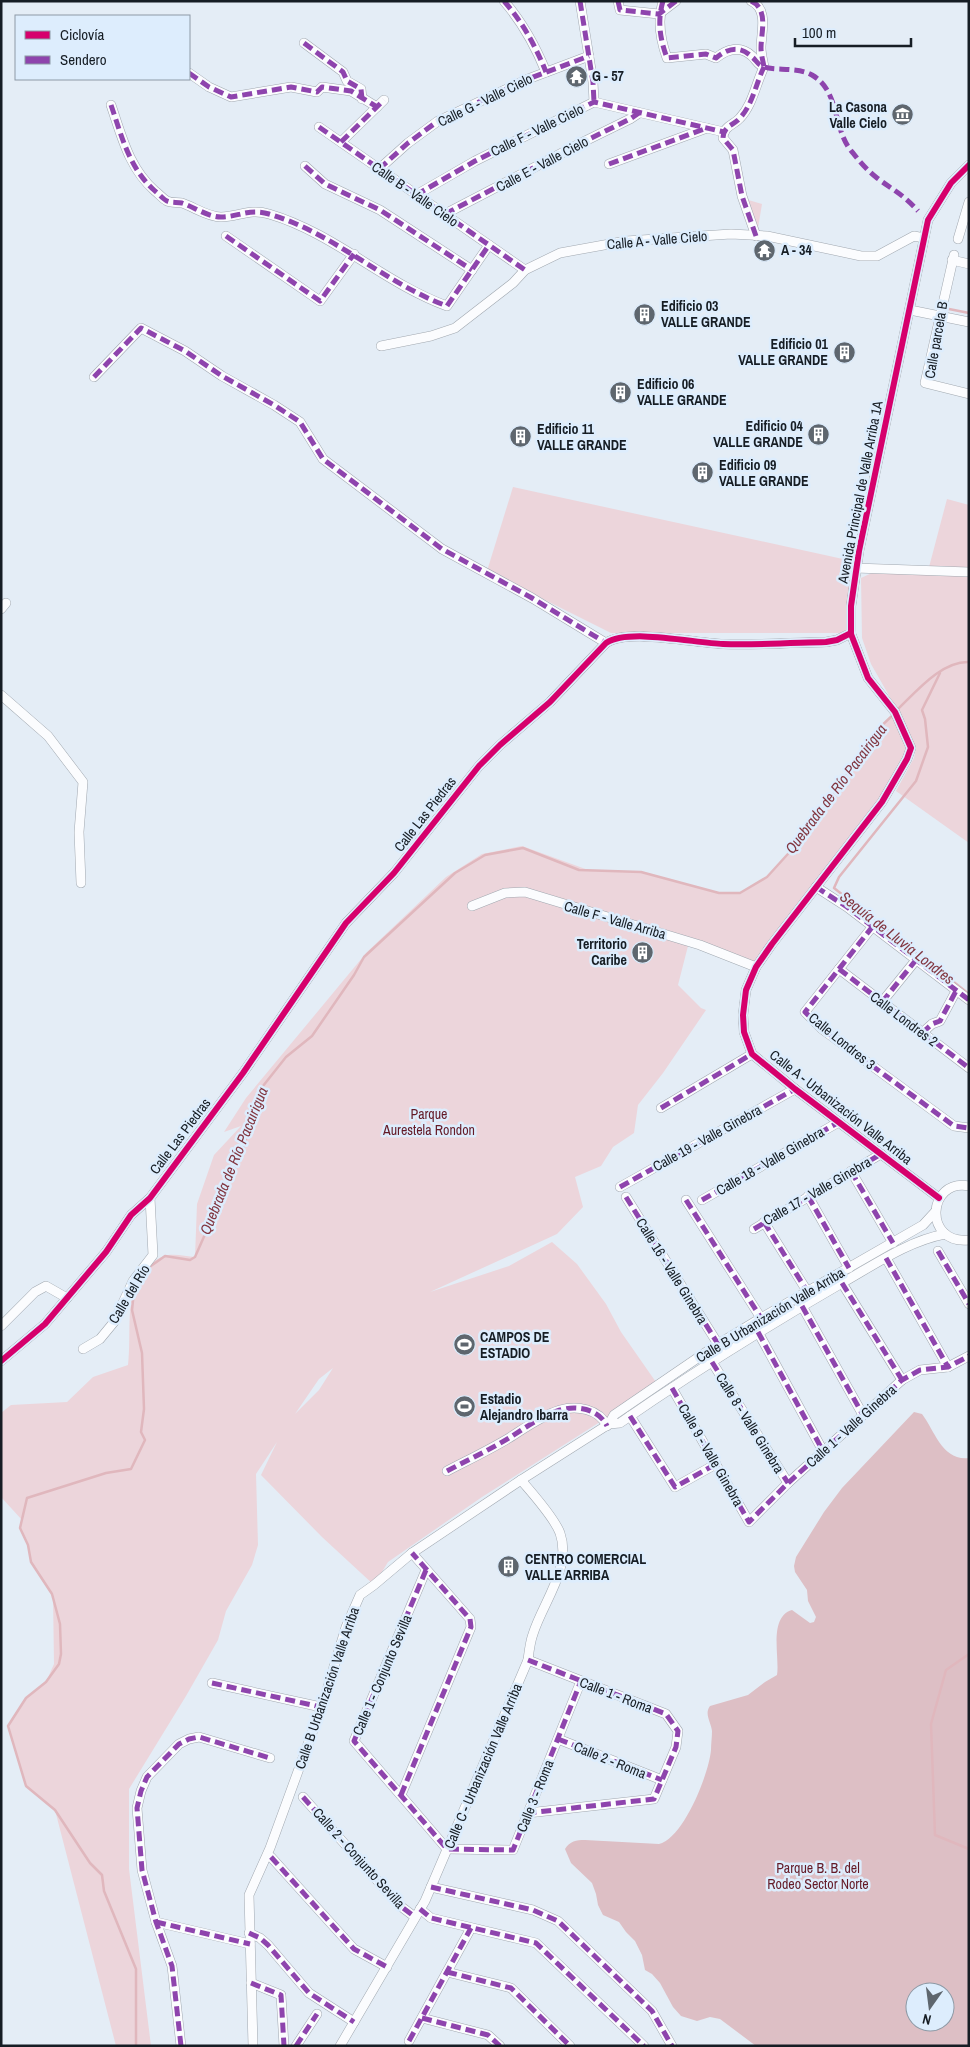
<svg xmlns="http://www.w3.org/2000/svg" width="970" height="2047" font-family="'Archivo Narrow',sans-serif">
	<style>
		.green { fill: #ecd5db; fill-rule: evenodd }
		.forest { fill: #ddbfc5; fill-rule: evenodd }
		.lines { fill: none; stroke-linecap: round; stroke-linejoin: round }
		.stream { stroke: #e0b7bd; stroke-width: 2.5 }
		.minor-casing { stroke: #a1a8b0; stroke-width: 10 }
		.minor { stroke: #fbfcfe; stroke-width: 9 }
		.quiet { stroke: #8e44ad; stroke-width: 5; stroke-dasharray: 10 5; stroke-linecap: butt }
		.cycleway-casing { stroke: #ddedfd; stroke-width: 9 }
		.cycleway { stroke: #d6006c; stroke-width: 6 }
		.labels { text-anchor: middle; stroke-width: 5; stroke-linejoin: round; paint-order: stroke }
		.poi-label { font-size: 14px; font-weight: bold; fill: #161d24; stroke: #ddedfd; text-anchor: start }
		.street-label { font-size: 14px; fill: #161d24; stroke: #ddedfd }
		.park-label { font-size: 14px; fill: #641a27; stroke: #ddedfd }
		.water-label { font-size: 15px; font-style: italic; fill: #823640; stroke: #ddedfd }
	</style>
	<rect width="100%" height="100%" fill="#e4edf6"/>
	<g class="green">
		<polygon points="745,199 762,204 757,234"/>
		<polygon points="513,487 852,561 848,633 611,633 487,571"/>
		<polygon points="947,499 969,505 969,843 896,791 914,758 916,748 899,713 871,664 862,638 861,578 878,570 928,571"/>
		<path d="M895,715L910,748L893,781L755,964L689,942L678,985L701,1008L706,1010L663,1073L638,1105L634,1133L613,1147L601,1166L575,1177L583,1207L557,1234L430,1292L509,1266L552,1242L577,1264L606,1304L621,1332L658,1385L482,1497L388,1562L374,1585L322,1537L261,1475L277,1442L256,1474L258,1545L252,1565L226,1611L218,1640L186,1696L129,1789V1869L151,2046H116L55,1810L26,1786L8,1726L26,1698L46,1682L54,1664L53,1595L31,1562L28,1545L20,1528L22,1520L1,1497V1413L11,1405L67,1402L93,1377L128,1365C133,1327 119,1274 164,1256C172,1253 186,1256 195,1257L197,1204L214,1155L241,1126L224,1132L246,1098L367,952L446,877L482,854L522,846L591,871L641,872L719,893L740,894L768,877L798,842L807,835L877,731ZM333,1368L319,1390L295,1414L319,1379Z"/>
	</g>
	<path class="forest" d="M914,1412L922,1414C935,1431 942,1461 969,1458V2046H756L720,2019L710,2017L697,2021L681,2016L673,2007L660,1983L652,1974L645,1970L642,1955L635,1941L626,1932L619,1922L603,1915L598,1905L596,1894L592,1883L571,1863L565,1849C570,1841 576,1840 585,1840L659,1844C683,1839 709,1774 711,1750C711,1744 712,1737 712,1731C711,1722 704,1714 710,1706L748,1695L765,1682L777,1675C780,1658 768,1617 792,1610L810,1623L814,1622L816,1617L808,1601L807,1590L795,1572L794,1566L796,1557L824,1512L842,1488ZM915,1992H945V2022H915Z"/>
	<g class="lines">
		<g class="stream">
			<polyline points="944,308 969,313"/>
			<polyline points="940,673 922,710 925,719 928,747 916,781 839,877 834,888 969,994"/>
			<path d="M897,710C916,692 941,661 969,662"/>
			<polyline points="148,1268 165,1256 190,1260 195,1257 244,1146 258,1097 263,1086 286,1057 312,1036 354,975 364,957 455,873 485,855 523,848 579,870 641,872 719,893 740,893 767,877 806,834 877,730 894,714"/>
			<polyline points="969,1654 946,1670 931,1724 935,1835 969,1849"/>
			<polyline points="136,2046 136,1969 104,1891 102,1875 90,1863 55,1810 26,1786 8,1726 26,1698 46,1682 59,1664 61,1654 60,1624 52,1594 31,1562 28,1545 20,1528 27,1498 106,1473 131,1469 145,1440 141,1432 144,1409 142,1353 132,1310 134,1291 142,1276"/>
		</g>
		<defs>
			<g id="minor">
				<path d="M504,1C523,23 535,45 546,72"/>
				<polyline points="580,1 593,82 594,102"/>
				<polyline points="618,1 620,10 659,14 676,1"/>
				<path d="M663,1C657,21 660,39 667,58L706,54L716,58C727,49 740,45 752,56C757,61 758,65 764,67"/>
				<path d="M751,1C769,9 761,33 761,48C761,54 763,61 764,67"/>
				<polyline points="304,43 343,72 347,81 361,89 362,99"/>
				<polyline points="189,73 209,87 231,97 291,87 317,92 322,87 351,91 377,107"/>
				<path d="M111,105C122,137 129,168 155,191C159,194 163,199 167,201C171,203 177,202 182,203C194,207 208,217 221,217C238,217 250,208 269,214C334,233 384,283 447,306L489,245"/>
				<polyline points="319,127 525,270"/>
				<polyline points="341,142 384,100"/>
				<polyline points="609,164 707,128"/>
				<polyline points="305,166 325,184 380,210 472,270"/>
				<polyline points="379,169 408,143 438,121 528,79 589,56"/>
				<polyline points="416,195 475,161 594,102 724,132"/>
				<polyline points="445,214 581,143 630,119 639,113"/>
				<polyline points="226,236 320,301 354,254"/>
				<path d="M756,236L742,196L733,150L723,138C724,125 733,126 740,118C753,104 756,83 764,67"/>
				<polyline points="958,239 969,202"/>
				<polyline points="954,255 925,383 969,394"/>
				<polyline points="952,260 969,264"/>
				<polyline points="910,310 969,322"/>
				<polyline points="381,346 431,336 455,328 513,283 525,270 560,253 626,241 731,234 767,236 861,256 877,256 914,236 924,238"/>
				<polyline points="94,377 141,328 185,351 222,376 274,405 300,422 323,459 442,549 532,598 606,643"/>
				<polyline points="855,568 969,572"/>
				<polyline points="1,609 6,603"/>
				<polyline points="1,695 48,736 83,782 79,832 81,883"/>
				<polyline points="816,887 847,907 969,1000"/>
				<polyline points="472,906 505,893 525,892 700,945 756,967"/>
				<polyline points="873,926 805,1012 822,1029 954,1126 969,1128"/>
				<polyline points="839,969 969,1068"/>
				<polyline points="882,1002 916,960"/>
				<polyline points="922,1033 932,1024 940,1021 956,991"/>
				<polyline points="661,1108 752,1054"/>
				<polyline points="851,1171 893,1243"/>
				<path d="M969,1186C927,1178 923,1245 969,1240"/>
				<polyline points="620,1187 795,1089"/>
				<polyline points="808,1196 849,1268"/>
				<polyline points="626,1197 718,1344"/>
				<polyline points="939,1198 795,1089 752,1054 744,1032 743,1015 746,990 756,967 772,944 882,802 907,759 911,748 895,712 868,678 851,634 851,606 859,551 928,220 951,183 969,165"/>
				<polyline points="686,1200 761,1318"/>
				<polyline points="702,1200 839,1122"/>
				<polyline points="764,1222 807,1291"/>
				<polyline points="754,1229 881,1154"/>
				<polyline points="938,1251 969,1304"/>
				<polyline points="886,1258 948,1367"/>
				<polyline points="842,1283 902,1380"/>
				<polyline points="802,1306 863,1415"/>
				<polyline points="1,1326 35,1292 46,1286 67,1298"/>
				<polyline points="758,1332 823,1451"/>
				<polyline points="83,1349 100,1339 114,1322 133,1281 153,1255 150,1198"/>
				<path d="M1,1361L45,1324L106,1252L131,1215L150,1198L243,1073L346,923L394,873L479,766L500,745L550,702L606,643C629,628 694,643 723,644C757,645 792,643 826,642L837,640L851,633"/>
				<polyline points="712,1362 788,1483"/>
				<polyline points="672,1388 749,1522 788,1483 902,1380 920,1370 948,1367 969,1356"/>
				<polyline points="630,1416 675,1487 716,1464"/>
				<polyline points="609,1424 614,1415 718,1344 761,1318 923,1225 935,1212"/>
				<path d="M447,1471C468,1460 489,1450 509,1438C525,1428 541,1416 560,1410C577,1405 599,1409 607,1426"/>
				<polyline points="426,1570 354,1741 447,1849 513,1850 581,1681"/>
				<polyline points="528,1660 666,1714 678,1731 676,1747 654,1799 528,1813"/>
				<polyline points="212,1683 321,1707"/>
				<polyline points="558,1739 662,1780"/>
				<polyline points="401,1795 471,1627 470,1619 412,1553"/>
				<polyline points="303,1797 399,1905 415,1917"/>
				<polyline points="271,1857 354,1949 387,1967"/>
				<polyline points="431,1887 533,1910 558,1921 652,2011 672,2046"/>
				<polyline points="420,1909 431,1918 536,1943 644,2046"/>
				<polyline points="156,1922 250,1944"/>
				<polyline points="249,1933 260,1938 268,1945 309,1993 354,2022"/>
				<polyline points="447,1972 511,1988 570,2046"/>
				<polyline points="251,1983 281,1995 284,2046"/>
				<polyline points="422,2018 488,2035 500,2046"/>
				<polyline points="409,2041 471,1928"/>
				<polyline points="181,2046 172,1966 156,1922 142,1870 137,1808 141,1791 147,1777 179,1744 189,1739 199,1737 270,1758"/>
				<path d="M253,2046L249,1895L270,1848L323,1703L346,1627L360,1595L374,1585L412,1553L521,1480L609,1424L620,1423C692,1373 766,1327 842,1283C874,1265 908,1241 945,1234"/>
				<polyline points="296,2046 317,2014"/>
				<path d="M340,2046L425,1901L528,1660C529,1652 530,1642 533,1634C543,1602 572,1568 560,1533C554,1517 532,1493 521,1480"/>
			</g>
		</defs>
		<use href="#minor" class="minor-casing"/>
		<use href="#minor" class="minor"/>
		<g class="quiet">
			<path d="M504,1C523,23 535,45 546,72"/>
			<polyline points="580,1 593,82 594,102"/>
			<polyline points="618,1 620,10 659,14 676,1"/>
			<path d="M663,1C657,21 660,39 667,58L706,54L716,58C728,48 740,45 752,57C755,59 757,63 760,65C769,72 797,66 812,75C841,92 832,130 853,153C860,162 868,171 877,178C893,190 904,195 918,211"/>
			<path d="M751,1C769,9 761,33 761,48C761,54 763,61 764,67"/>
			<polyline points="304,43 343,72 347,81 361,89 362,99"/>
			<polyline points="189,73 209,87 231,97 291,87 317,92 322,87 351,91 377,107"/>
			<path d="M111,105C122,137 129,168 155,191C159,194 163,199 167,201C171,203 177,202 182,203C194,207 208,217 221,217C238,217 250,208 269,214C334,233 384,283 447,306L489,245"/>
			<polyline points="319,127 525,270"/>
			<polyline points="341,142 384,100"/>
			<polyline points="609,164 707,128"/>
			<polyline points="305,166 325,184 380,210 472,270"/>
			<polyline points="379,169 408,143 438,121 528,79 589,56"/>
			<polyline points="416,195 475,161 594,102 724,132"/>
			<polyline points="445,214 581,143 630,119 639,113"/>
			<polyline points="226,236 320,301 354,254"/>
			<path d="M756,236L742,196L733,150L723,138C724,125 733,126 740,118C753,104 756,83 764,67"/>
			<polyline points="94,377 141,328 185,351 222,376 274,405 300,422 323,459 442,549 532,598 606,643"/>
			<polyline points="816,887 847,907 969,1000"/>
			<polyline points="873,926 805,1012 822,1029 954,1126 969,1128"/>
			<polyline points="839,969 969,1068"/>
			<polyline points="882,1002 916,960"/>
			<polyline points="922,1033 932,1024 940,1021 956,991"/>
			<polyline points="661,1108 752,1054"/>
			<polyline points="851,1171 893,1243"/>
			<polyline points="620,1187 795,1089"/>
			<polyline points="808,1196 849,1268"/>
			<polyline points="626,1197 718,1344"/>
			<polyline points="686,1200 761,1318"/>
			<polyline points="702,1200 839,1122"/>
			<polyline points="764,1222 807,1291"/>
			<polyline points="754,1229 881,1154"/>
			<polyline points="938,1251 969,1304"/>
			<polyline points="886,1258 948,1367"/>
			<polyline points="842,1283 902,1380"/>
			<polyline points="802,1306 863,1415"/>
			<polyline points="758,1332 823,1451"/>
			<polyline points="712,1362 788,1483"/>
			<polyline points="672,1388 749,1522 788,1483 902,1380 920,1370 948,1367 969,1356"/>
			<polyline points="630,1416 675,1487 716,1464"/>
			<path d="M447,1471C468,1460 489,1450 509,1438C525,1428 541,1416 560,1410C577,1405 599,1409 607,1426"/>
			<polyline points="426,1570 354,1741 447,1849 513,1850 581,1681"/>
			<polyline points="528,1660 666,1714 678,1731 676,1747 654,1799 528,1813"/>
			<polyline points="212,1683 321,1707"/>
			<polyline points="558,1739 662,1780"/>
			<polyline points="401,1795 471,1627 470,1619 412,1553"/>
			<polyline points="303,1797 399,1905 415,1917"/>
			<polyline points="271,1857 354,1949 387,1967"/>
			<polyline points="431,1887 533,1910 558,1921 652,2011 672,2046"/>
			<polyline points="420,1909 431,1918 536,1943 644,2046"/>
			<polyline points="156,1922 250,1944"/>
			<polyline points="249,1933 260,1938 268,1945 309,1993 354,2022"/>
			<polyline points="447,1972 511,1988 570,2046"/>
			<polyline points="251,1983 281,1995 284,2046"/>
			<polyline points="422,2018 488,2035 500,2046"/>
			<polyline points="409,2041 471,1928"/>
			<polyline points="181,2046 172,1966 156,1922 142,1870 137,1808 141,1791 147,1777 179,1744 189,1739 199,1737 270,1758"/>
			<polyline points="296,2046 317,2014"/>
		</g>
		<defs>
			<g id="cycleway">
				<polyline points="939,1198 795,1089 752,1054 744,1032 743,1015 746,990 756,967 772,944 882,802 907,759 911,748 895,712 868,678 851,634 851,606 859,551 928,220 951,183 969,165"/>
				<path d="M1,1361L45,1324L106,1252L131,1215L150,1198L243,1073L346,923L394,873L479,766L500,745L550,702L606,643C629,628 694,643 723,644C757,645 792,643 826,642L837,640L851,633"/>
			</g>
		</defs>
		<use href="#cycleway" class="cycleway-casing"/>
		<use href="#cycleway" class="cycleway"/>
	</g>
	<defs>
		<symbol id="temple-disc" viewBox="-11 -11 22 22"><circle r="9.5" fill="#5e666e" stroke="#ddedfd"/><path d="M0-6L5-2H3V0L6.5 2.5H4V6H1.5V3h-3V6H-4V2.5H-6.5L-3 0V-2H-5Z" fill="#fff"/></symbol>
		<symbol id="museum-disc" viewBox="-11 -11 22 22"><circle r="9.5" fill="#5e666e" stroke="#ddedfd"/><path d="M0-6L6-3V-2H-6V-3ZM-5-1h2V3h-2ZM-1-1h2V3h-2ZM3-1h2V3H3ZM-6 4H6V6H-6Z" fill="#fff"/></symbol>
		<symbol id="building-disc" viewBox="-11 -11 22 22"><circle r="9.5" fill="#5e666e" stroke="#ddedfd"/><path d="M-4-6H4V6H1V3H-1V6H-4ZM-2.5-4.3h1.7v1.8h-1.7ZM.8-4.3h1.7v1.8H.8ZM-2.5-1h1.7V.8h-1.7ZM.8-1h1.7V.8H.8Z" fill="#fff"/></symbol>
		<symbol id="stadium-disc" viewBox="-11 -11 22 22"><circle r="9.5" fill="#5e666e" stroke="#ddedfd"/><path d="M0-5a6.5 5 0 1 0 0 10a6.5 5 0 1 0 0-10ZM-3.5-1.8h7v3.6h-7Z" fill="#fff"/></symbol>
	</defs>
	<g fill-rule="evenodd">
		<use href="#temple-disc" x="564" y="64" width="25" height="25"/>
		<use href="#museum-disc" x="890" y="102" width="25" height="25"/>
		<use href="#temple-disc" x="752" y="238" width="25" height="25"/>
		<use href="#building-disc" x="632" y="302" width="25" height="25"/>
		<use href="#building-disc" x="832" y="340" width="25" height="25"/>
		<use href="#building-disc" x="608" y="380" width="25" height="25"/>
		<use href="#building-disc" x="806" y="422" width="25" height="25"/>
		<use href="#building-disc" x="508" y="424" width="25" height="25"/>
		<use href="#building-disc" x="690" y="460" width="25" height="25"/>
		<use href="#building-disc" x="630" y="940" width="25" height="25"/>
		<use href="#stadium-disc" x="452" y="1332" width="25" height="25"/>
		<use href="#stadium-disc" x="452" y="1394" width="25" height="25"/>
		<use href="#building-disc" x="496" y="1554" width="25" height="25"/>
	</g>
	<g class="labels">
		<g class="poi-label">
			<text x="592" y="81">G - 57</text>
			<text x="887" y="112" text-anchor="end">La Casona<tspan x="887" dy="16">Valle Cielo</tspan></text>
			<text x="781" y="255">A - 34</text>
			<text x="661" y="311">Edificio 03<tspan x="661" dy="16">VALLE GRANDE</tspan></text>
			<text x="828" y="349" text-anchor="end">Edificio 01<tspan x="828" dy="16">VALLE GRANDE</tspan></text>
			<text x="637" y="389">Edificio 06<tspan x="637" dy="16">VALLE GRANDE</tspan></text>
			<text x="803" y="431" text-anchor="end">Edificio 04<tspan x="803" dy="16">VALLE GRANDE</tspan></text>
			<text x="537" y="434">Edificio 11<tspan x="537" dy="16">VALLE GRANDE</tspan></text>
			<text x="719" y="470">Edificio 09<tspan x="719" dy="16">VALLE GRANDE</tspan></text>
			<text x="627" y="949" text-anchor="end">Territorio<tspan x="627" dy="16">Caribe</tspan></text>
			<text x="480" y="1342">CAMPOS DE<tspan x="480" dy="16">ESTADIO</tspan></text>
			<text x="480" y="1404">Estadio<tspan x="480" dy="16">Alejandro Ibarra</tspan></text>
			<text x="525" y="1564">CENTRO COMERCIAL<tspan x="525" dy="16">VALLE ARRIBA</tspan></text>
		</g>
		<g class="street-label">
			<text transform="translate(485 100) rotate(-26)" y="5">Calle G - Valle Cielo</text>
			<text transform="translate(537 130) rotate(-26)" y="5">Calle F - Valle Cielo</text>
			<text transform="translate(542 164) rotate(-28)" y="5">Calle E - Valle Cielo</text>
			<text transform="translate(415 194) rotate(35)" y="5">Calle B - Valle Cielo</text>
			<text transform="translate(657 240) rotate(-5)" y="5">Calle A - Valle Cielo</text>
			<text transform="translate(936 340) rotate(-80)" y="5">Calle parcela B</text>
			<text transform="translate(860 492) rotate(-79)" y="5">Avenida Principal de Valle Arriba 1A</text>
			<text transform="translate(425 814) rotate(-52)" y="5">Calle Las Piedras</text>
			<text transform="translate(615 920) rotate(16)" y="5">Calle F - Valle Arriba</text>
			<text transform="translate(904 1019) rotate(37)" y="5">Calle Londres 2</text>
			<text transform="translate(842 1041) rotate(39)" y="5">Calle Londres 3</text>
			<text transform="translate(841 1107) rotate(38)" y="5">Calle A - Urbanización Valle Arriba</text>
			<text transform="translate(180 1136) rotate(-53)" y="5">Calle Las Piedras</text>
			<text transform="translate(707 1138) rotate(-29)" y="5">Calle 19 - Valle Ginebra</text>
			<text transform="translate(770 1161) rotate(-30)" y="5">Calle 18 - Valle Ginebra</text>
			<text transform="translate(817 1191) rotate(-30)" y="5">Calle 17 - Valle Ginebra</text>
			<text transform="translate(672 1271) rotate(58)" y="5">Calle 16 - Valle Ginebra</text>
			<text transform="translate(129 1294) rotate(-59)" y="5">Calle del Río</text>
			<text transform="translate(770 1315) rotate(-31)" y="5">Calle B Urbanización Valle Arriba</text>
			<text transform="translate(750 1423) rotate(58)" y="5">Calle 8 - Valle Ginebra</text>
			<text transform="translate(851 1426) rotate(-42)" y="5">Calle 1 - Valle Ginebra</text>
			<text transform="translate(711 1455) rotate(60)" y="5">Calle 9 - Valle Ginebra</text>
			<text transform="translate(382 1675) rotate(-67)" y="5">Calle 1 - Conjunto Sevilla</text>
			<text transform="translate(327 1688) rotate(-71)" y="5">Calle B Urbanización Valle Arriba</text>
			<text transform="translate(616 1695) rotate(21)" y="5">Calle 1 - Roma</text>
			<text transform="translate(610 1760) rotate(22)" y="5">Calle 2 - Roma</text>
			<text transform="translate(483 1766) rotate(-67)" y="5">Calle C - Urbanización Valle Arriba</text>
			<text transform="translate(535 1796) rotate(-68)" y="5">Calle 3 - Roma</text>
			<text transform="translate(359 1858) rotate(48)" y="5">Calle 2 - Conjunto Sevilla</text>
		</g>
		<g class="park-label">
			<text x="429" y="1119">Parque<tspan x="429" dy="16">Aurestela Rondon</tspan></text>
			<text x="818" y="1873">Parque B. B. del<tspan x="818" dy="16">Rodeo Sector Norte</tspan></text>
		</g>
		<g class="water-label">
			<text transform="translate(836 789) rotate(-53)" y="5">Quebrada de Río Pacairigua</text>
			<text transform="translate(897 938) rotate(38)" y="5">Sequía de Lluvia Londres</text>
			<text transform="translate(234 1161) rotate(-68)" y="5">Quebrada de Río Pacairigua</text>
		</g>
	</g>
	<rect width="970" height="2047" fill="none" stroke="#161d24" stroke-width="5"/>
	<rect x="15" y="15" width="175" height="65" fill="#ddedfd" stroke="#8d9aa6"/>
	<rect x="25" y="31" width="25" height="8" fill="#d6006c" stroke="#8d9aa6"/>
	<text x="60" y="40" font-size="15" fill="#161d24">Ciclovía</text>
	<rect x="25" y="56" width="25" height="8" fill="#8e44ad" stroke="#8d9aa6"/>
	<text x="60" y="65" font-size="15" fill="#161d24">Sendero</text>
	<g transform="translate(930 2007) rotate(194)"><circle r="24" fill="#ddedfd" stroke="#8d9aa6"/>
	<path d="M0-4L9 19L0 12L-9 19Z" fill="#5e666e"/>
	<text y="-8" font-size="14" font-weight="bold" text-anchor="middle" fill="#161d24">N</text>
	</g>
	<path d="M795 38v8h116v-8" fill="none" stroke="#161d24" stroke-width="2.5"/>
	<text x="802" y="38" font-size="15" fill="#161d24" stroke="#ddedfd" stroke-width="4" paint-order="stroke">100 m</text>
</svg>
